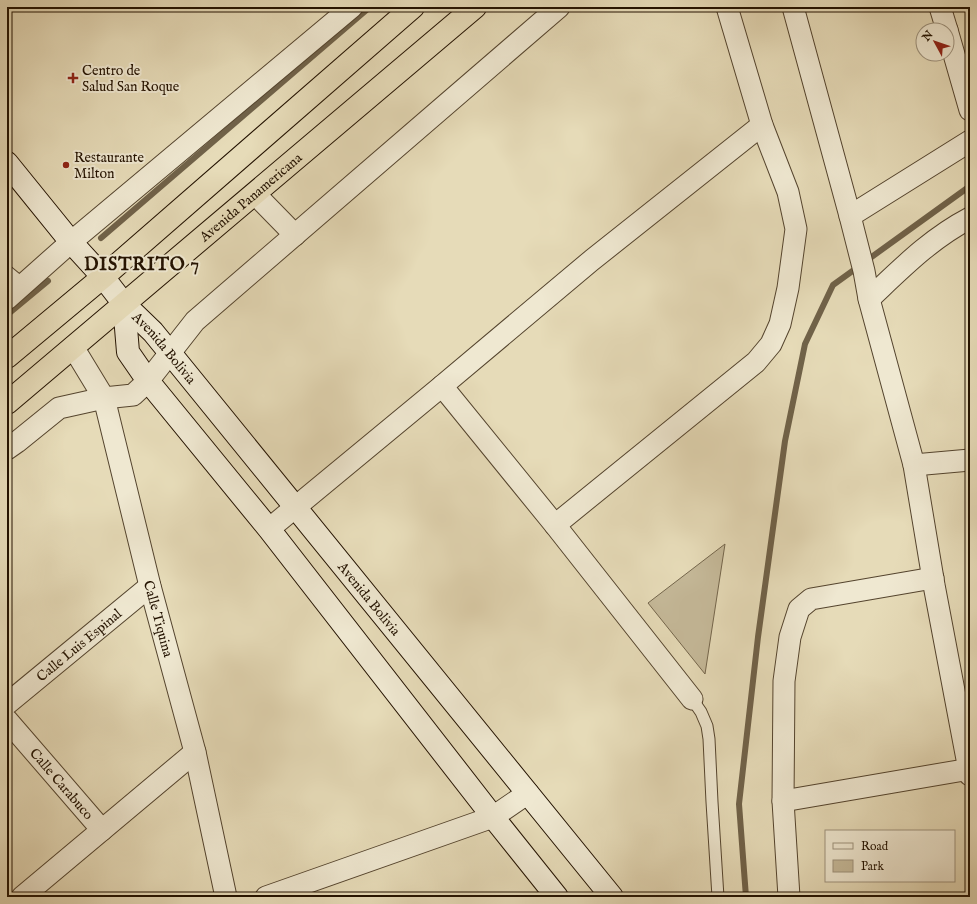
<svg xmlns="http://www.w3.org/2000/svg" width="977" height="904" font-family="'IM FELL English',serif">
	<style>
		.green { fill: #c5b999; stroke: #74664c }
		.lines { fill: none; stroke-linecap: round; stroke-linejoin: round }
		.stream { stroke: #706249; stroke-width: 6 }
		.lane-casing { stroke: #54442e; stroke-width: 13 }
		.street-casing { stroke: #54442e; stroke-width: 23 }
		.secondary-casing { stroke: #231200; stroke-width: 24 }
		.highway-casing { stroke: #231200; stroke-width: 24 }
		.lane { stroke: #efe8d1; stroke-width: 11 }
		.street { stroke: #efe8d1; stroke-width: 21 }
		.secondary { stroke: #efe8d1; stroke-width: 22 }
		.highway { stroke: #e6dbb8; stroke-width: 22 }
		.poi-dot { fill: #8f2418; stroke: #efe8d1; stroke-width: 1.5 }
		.labels { text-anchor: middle; stroke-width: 4; stroke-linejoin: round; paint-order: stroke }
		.poi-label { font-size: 14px; fill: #231200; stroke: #efe8d1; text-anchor: start }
		.street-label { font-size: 14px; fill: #231200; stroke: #efe8d1 }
		.district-label { font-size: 18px; font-weight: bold; letter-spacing: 1px; fill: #231200; stroke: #efe8d1 }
	</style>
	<rect width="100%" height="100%" fill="#e6dbb8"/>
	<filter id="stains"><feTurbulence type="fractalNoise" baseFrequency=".005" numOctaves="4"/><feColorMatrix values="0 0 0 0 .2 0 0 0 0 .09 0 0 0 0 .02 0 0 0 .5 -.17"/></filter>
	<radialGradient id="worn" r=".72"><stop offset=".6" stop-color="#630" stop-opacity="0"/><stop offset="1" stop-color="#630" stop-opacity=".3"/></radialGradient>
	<polygon class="green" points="725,544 705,674 648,603"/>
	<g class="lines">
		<g class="stream">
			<polyline points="101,238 370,7"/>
			<polyline points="866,261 970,186"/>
			<polyline points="7,315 48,281"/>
			<polyline points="746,897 739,804 758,637 785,441 805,344 833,285 858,267"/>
		</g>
		<defs>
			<g id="lane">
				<polyline points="7,271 24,285"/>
				<polyline points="692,699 701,712 707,726 709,739 712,802 718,897"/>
			</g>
			<g id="street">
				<polyline points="793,7 850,216 864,271 869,299 914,465"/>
				<polyline points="940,7 947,30"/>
				<polyline points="947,30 970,110"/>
				<polyline points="255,194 295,235"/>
				<polyline points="850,216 970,141"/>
				<polyline points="7,299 71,242 352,7"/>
				<path d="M869,299C902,268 930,239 970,218"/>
				<path id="s1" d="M73,347L104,398L150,586L195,752L226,897"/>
				<polyline points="7,449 17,442 59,408 104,398 133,395 148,381 195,321 559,7"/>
				<polyline points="970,460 914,465 934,585 970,775"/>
				<polyline points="555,525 756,362 771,344 780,324 788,288 796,229 788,192 762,125 727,7"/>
				<polyline points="269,529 442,386"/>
				<polyline points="692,699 555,525 442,386 592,260 762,125"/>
				<path id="s2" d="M7,704L150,586"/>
				<path id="s3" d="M7,720L102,830"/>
				<polyline points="783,801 970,769"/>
				<polyline points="22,897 195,752"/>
				<polyline points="266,897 493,817 528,793"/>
				<polyline points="789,897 783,801 784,681 790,637 799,609 811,599 933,578"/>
			</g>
			<g id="secondary">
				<path id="s4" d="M7,163L71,242L103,277L124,304L153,332L612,897"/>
				<polyline points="124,304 128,352 148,381 269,529 493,817 557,897"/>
			</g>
			<g id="highway">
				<polyline points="7,357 103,277 413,7"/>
				<path id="s5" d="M7,403L475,7"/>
			</g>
		</defs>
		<use href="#lane" class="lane-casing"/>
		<use href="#street" class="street-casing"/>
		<use href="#secondary" class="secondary-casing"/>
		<use href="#highway" class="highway-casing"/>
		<use href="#lane" class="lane"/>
		<use href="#street" class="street"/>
		<use href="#secondary" class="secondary"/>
		<use href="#highway" class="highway"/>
	</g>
	<g class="poi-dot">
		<path d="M71 72h4v4h4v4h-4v4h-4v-4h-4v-4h4z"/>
		<circle cx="66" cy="165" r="4"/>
	</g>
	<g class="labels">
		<g class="poi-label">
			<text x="82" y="75">Centro de<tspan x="82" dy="16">Salud San Roque</tspan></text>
			<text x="74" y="162">Restaurante<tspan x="74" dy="16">Milton</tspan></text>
		</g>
		<g class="street-label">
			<text dy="5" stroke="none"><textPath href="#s5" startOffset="319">Avenida Panamericana</textPath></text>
			<text dy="5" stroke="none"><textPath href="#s4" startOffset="243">Avenida Bolivia</textPath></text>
			<text dy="5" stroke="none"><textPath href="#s4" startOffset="567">Avenida Bolivia</textPath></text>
			<text dy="5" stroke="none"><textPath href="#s1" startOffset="287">Calle Tiquina</textPath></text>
			<text dy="5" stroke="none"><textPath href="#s2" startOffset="93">Calle Luis Espinal</textPath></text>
			<text dy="5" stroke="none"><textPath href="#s3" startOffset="84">Calle Carabuco</textPath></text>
		</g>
		<g class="district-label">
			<text x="142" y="270">DISTRITO 7</text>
		</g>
	</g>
	<rect width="977" height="904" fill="none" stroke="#e6dbb8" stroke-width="24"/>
	<rect x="8" y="8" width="961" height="888" fill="none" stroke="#231200" stroke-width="2"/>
	<rect x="12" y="12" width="953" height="880" fill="none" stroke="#231200"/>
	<rect x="825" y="830" width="130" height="52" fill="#efe8d1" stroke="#9d927d"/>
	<rect x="833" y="843" width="20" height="6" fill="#efe8d1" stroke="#9d927d"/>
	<text x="861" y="850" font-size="12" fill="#231200">Road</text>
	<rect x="833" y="860" width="20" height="12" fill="#c5b999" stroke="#9d927d"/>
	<text x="861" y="870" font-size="12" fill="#231200">Park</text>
	<g transform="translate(935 42) rotate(310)"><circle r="19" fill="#efe8d1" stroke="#9d927d"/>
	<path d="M0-3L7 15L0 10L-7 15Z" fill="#8f2418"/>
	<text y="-6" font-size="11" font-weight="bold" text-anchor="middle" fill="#231200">N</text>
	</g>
	<rect width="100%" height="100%" filter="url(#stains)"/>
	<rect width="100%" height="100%" fill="url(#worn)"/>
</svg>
